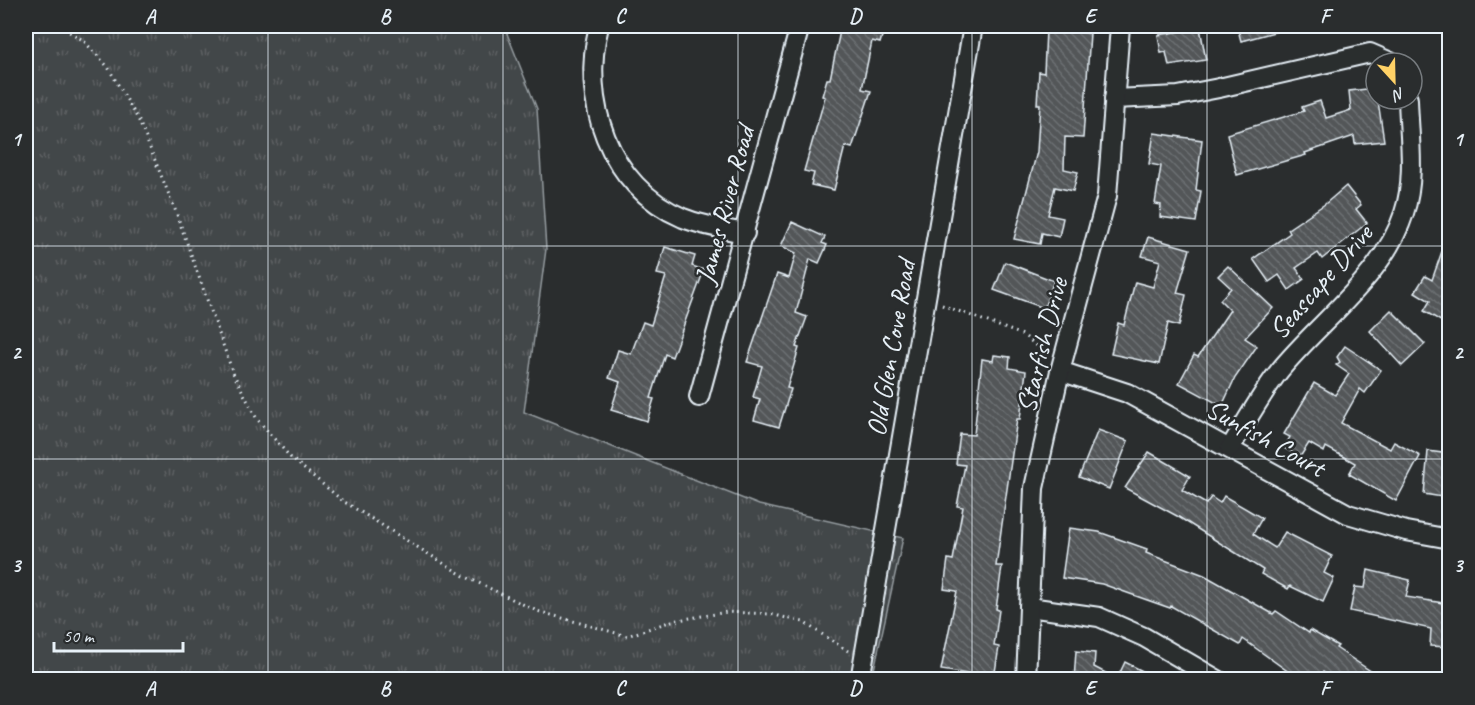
<svg xmlns="http://www.w3.org/2000/svg" width="1475" height="705" font-family="Caveat,sans-serif">
	<style>
		.grass { fill: url(#grass-tufts); stroke: #959ca0; stroke-width: 1.5 }
		.building { fill: url(#building-back-hatch); stroke: #e8f1f8; stroke-width: 1.5 }
		.lines { fill: none; stroke-linecap: round; stroke-linejoin: round }
		.street-casing { stroke: #e8f1f8; stroke-width: 22 }
		.path { stroke: #e8f1f8; stroke-width: 3; stroke-dasharray: 1.5 4.5; stroke-linecap: butt }
		.street { stroke: #2a2d2e; stroke-width: 18 }
		.grid { fill: none; stroke: #e8f1f8; stroke-width: 1.5; stroke-opacity: 0.55 }
		.labels { text-anchor: middle; stroke-width: 5; stroke-linejoin: round; paint-order: stroke }
		.street-label { font-size: 28px; fill: #e8f1f8; stroke: #2a2d2e }
		.neatline { fill: none; stroke: #e8f1f8; stroke-width: 2 }
		.grid-label { font-size: 20px; text-anchor: middle; font-weight: bold; fill: #e8f1f8 }
	</style>
	<defs>
		<pattern id="grass-tufts" width="24" height="20" patternUnits="userSpaceOnUse" patternTransform="scale(1.5)"><rect width="24" height="20" fill="#424648"/><path d="M3 7l-1-3M5 7V3M7 7l1-3M15 17l-1-3M17 17v-4M19 17l1-3" fill="none" stroke="#5d6163"/></pattern>
		<pattern id="building-back-hatch" width="6" height="6" patternUnits="userSpaceOnUse" patternTransform="scale(1.5)"><rect width="6" height="6" fill="#535759"/><path d="M-1 5l2 2M0 0l6 6M5-1l2 2" fill="none" stroke="#6c7072"/></pattern>
	</defs>
	<rect width="100%" height="100%" fill="#2a2d2e"/>
	<filter id="ink" filterUnits="userSpaceOnUse"><feTurbulence type="fractalNoise" baseFrequency=".0167" numOctaves="2"/><feDisplacementMap in="SourceGraphic" scale="12" xChannelSelector="R" yChannelSelector="G"/><feConvolveMatrix kernelMatrix="1 2 1 2 8 2 1 2 1" color-interpolation-filters="sRGB"/></filter>
	<g filter="url(#ink)">
		<polygon class="grass" points="26,26 504,26 537,109 546,249 524,412 759,505 903,538 872,679 26,679"/>
		<g class="building">
			<polygon points="841,26 885,26 880,43 872,41 862,89 871,91 852,148 845,146 834,190 811,185 814,173 804,171 825,97 822,96 827,79 830,79"/>
			<polygon points="1237,26 1281,26 1282,30 1241,41"/>
			<polygon points="1200,28 1206,60 1169,66 1166,52 1161,53 1158,35"/>
			<polygon points="1046,30 1090,33 1083,138 1065,137 1064,169 1078,172 1073,191 1055,187 1048,215 1063,218 1059,237 1042,233 1040,244 1014,239 1037,152 1040,104 1037,104 1039,72 1044,73"/>
			<polygon points="1376,88 1384,141 1355,144 1354,136 1305,153 1306,155 1237,175 1227,134 1304,111 1302,107 1320,101 1326,118 1351,110 1349,91"/>
			<polygon points="1154,133 1202,140 1196,190 1201,191 1196,222 1160,217 1161,205 1155,204 1161,166 1149,164"/>
			<polygon points="1346,186 1361,205 1356,209 1367,223 1322,259 1318,253 1296,268 1304,279 1289,290 1279,275 1269,282 1253,259 1290,233 1288,229 1325,204"/>
			<polygon points="792,222 825,237 822,243 827,245 819,263 810,259 796,313 807,317 796,347 799,348 787,388 791,389 779,427 754,420 760,399 753,397 762,366 747,362 777,274 789,278 796,253 781,246"/>
			<polygon points="1148,237 1190,249 1177,293 1186,295 1179,326 1168,323 1159,364 1111,354 1118,323 1124,325 1135,282 1153,287 1160,261 1142,256"/>
			<polygon points="1447,237 1449,237 1449,326 1424,311 1430,301 1415,292 1425,276 1432,280"/>
			<polygon points="665,247 695,256 692,266 704,270 672,357 665,354 651,398 654,399 647,421 611,410 620,382 609,378 618,350 631,354 643,322 651,325 666,276 657,274"/>
			<polygon points="1005,262 1054,281 1044,308 994,290"/>
			<polygon points="1228,266 1273,308 1245,338 1257,346 1235,378 1222,406 1179,383 1194,355 1198,357 1230,310 1220,300 1231,288 1218,276"/>
			<polygon points="1391,310 1425,344 1402,366 1370,331"/>
			<polygon points="1345,346 1381,370 1365,393 1360,389 1341,423 1390,449 1394,442 1420,456 1396,501 1349,474 1355,463 1326,447 1324,452 1309,443 1300,457 1284,448 1290,437 1284,434 1314,383 1335,395 1349,374 1336,365 1340,362 1337,357"/>
			<polygon points="994,355 1010,357 1009,368 1026,371 1020,419 1017,419 996,566 1002,566 996,609 999,610 994,646 999,647 994,678 941,670 957,591 944,589 948,559 953,560 963,507 957,506 965,465 956,464 960,434 974,435 982,359 993,361"/>
			<polygon points="1098,430 1128,441 1109,489 1079,477"/>
			<polygon points="1428,451 1449,454 1449,480 1444,479 1442,497 1424,494"/>
			<polygon points="1149,452 1190,476 1182,490 1206,504 1211,497 1220,503 1224,496 1262,518 1253,534 1275,548 1285,532 1332,556 1324,573 1334,578 1323,602 1290,586 1288,589 1261,574 1263,570 1177,516 1125,488"/>
			<polygon points="1069,528 1099,532 1147,549 1146,553 1204,575 1273,614 1276,611 1309,633 1310,630 1338,646 1336,648 1384,680 1335,680 1323,672 1318,680 1300,680 1243,639 1240,645 1171,606 1170,608 1102,584 1062,578"/>
			<polygon points="1368,570 1410,580 1406,597 1449,604 1449,647 1430,646 1431,629 1350,611 1355,587 1365,588"/>
			<polygon points="1076,651 1095,653 1094,667 1117,679 1125,662 1160,680 1074,680"/>
		</g>
		<g class="lines">
			<defs>
				<g id="street">
					<path d="M599,26C580,100 608,186 683,218C703,226 724,229 745,233"/>
					<polyline points="1114,99 1178,96 1219,88 1370,53 1393,63"/>
					<polyline points="1060,371 1127,393 1348,514 1406,531 1450,539"/>
					<polyline points="699,397 800,26"/>
					<path d="M1230,448C1246,422 1261,394 1280,370C1320,321 1384,276 1404,213C1416,178 1409,136 1408,99"/>
					<polyline points="1029,607 1099,617 1144,637 1218,680"/>
					<polyline points="860,680 973,26"/>
					<polyline points="1026,680 1034,488 1060,371 1107,196 1120,26"/>
				</g>
			</defs>
			<use href="#street" class="street-casing"/>
			<g class="path">
				<polyline points="59,26 83,40 108,67 139,121 176,212 233,373 257,419 291,458 343,501 464,576 537,611 627,636 672,621 727,612 770,614 803,622 848,651"/>
				<polyline points="942,305 1023,335 1046,353"/>
			</g>
			<use href="#street" class="street"/>
		</g>
	</g>
	<path class="grid" d="M268,26V680M503,26V680M738,26V680M972,26V680M1207,26V680M26,246H1450M26,459H1450"/>
	<g class="labels">
		<g class="street-label">
			<text transform="translate(724 205) rotate(-75)" y="10">James River Road</text>
			<text transform="translate(1320 281) rotate(-49)" y="10">Seascape Drive</text>
			<text transform="translate(1041 345) rotate(-76)" y="10">Starfish Drive</text>
			<text transform="translate(890 348) rotate(-80)" y="10">Old Glen Cove Road</text>
			<text transform="translate(1266 437) rotate(29)" y="10">Sunfish Court</text>
		</g>
	</g>
	<rect width="1475" height="705" fill="none" stroke="#2a2d2e" stroke-width="66"/>
	<g transform="translate(1394 81) rotate(158)"><circle r="28" fill="#2a2d2e" stroke="#767b7f" stroke-width="1.5"/>
	<path d="M0-4.5L10 22L0 15L-10 22Z" fill="#ffd166"/>
	<text y="-9" font-size="16" font-weight="bold" text-anchor="middle" fill="#e8f1f8">N</text>
	</g>
	<path d="M54 642v9h129v-9" fill="none" stroke="#e8f1f8" stroke-width="3"/>
	<text x="63" y="642" font-size="18" fill="#e8f1f8" stroke="#2a2d2e" stroke-width="4.5" paint-order="stroke">50 m</text>
	<rect x="33" y="33" width="1409" height="639" class="neatline"/>
	<g class="grid-label">
		<text x="150" y="23">A</text>
		<text x="385" y="23">B</text>
		<text x="620" y="23">C</text>
		<text x="855" y="23">D</text>
		<text x="1090" y="23">E</text>
		<text x="1325" y="23">F</text>
		<text x="16" y="146">1</text>
		<text x="1458" y="146">1</text>
		<text x="16" y="359">2</text>
		<text x="1458" y="359">2</text>
		<text x="16" y="572">3</text>
		<text x="1458" y="572">3</text>
		<text x="150" y="695">A</text>
		<text x="385" y="695">B</text>
		<text x="620" y="695">C</text>
		<text x="855" y="695">D</text>
		<text x="1090" y="695">E</text>
		<text x="1325" y="695">F</text>
	</g>
</svg>
